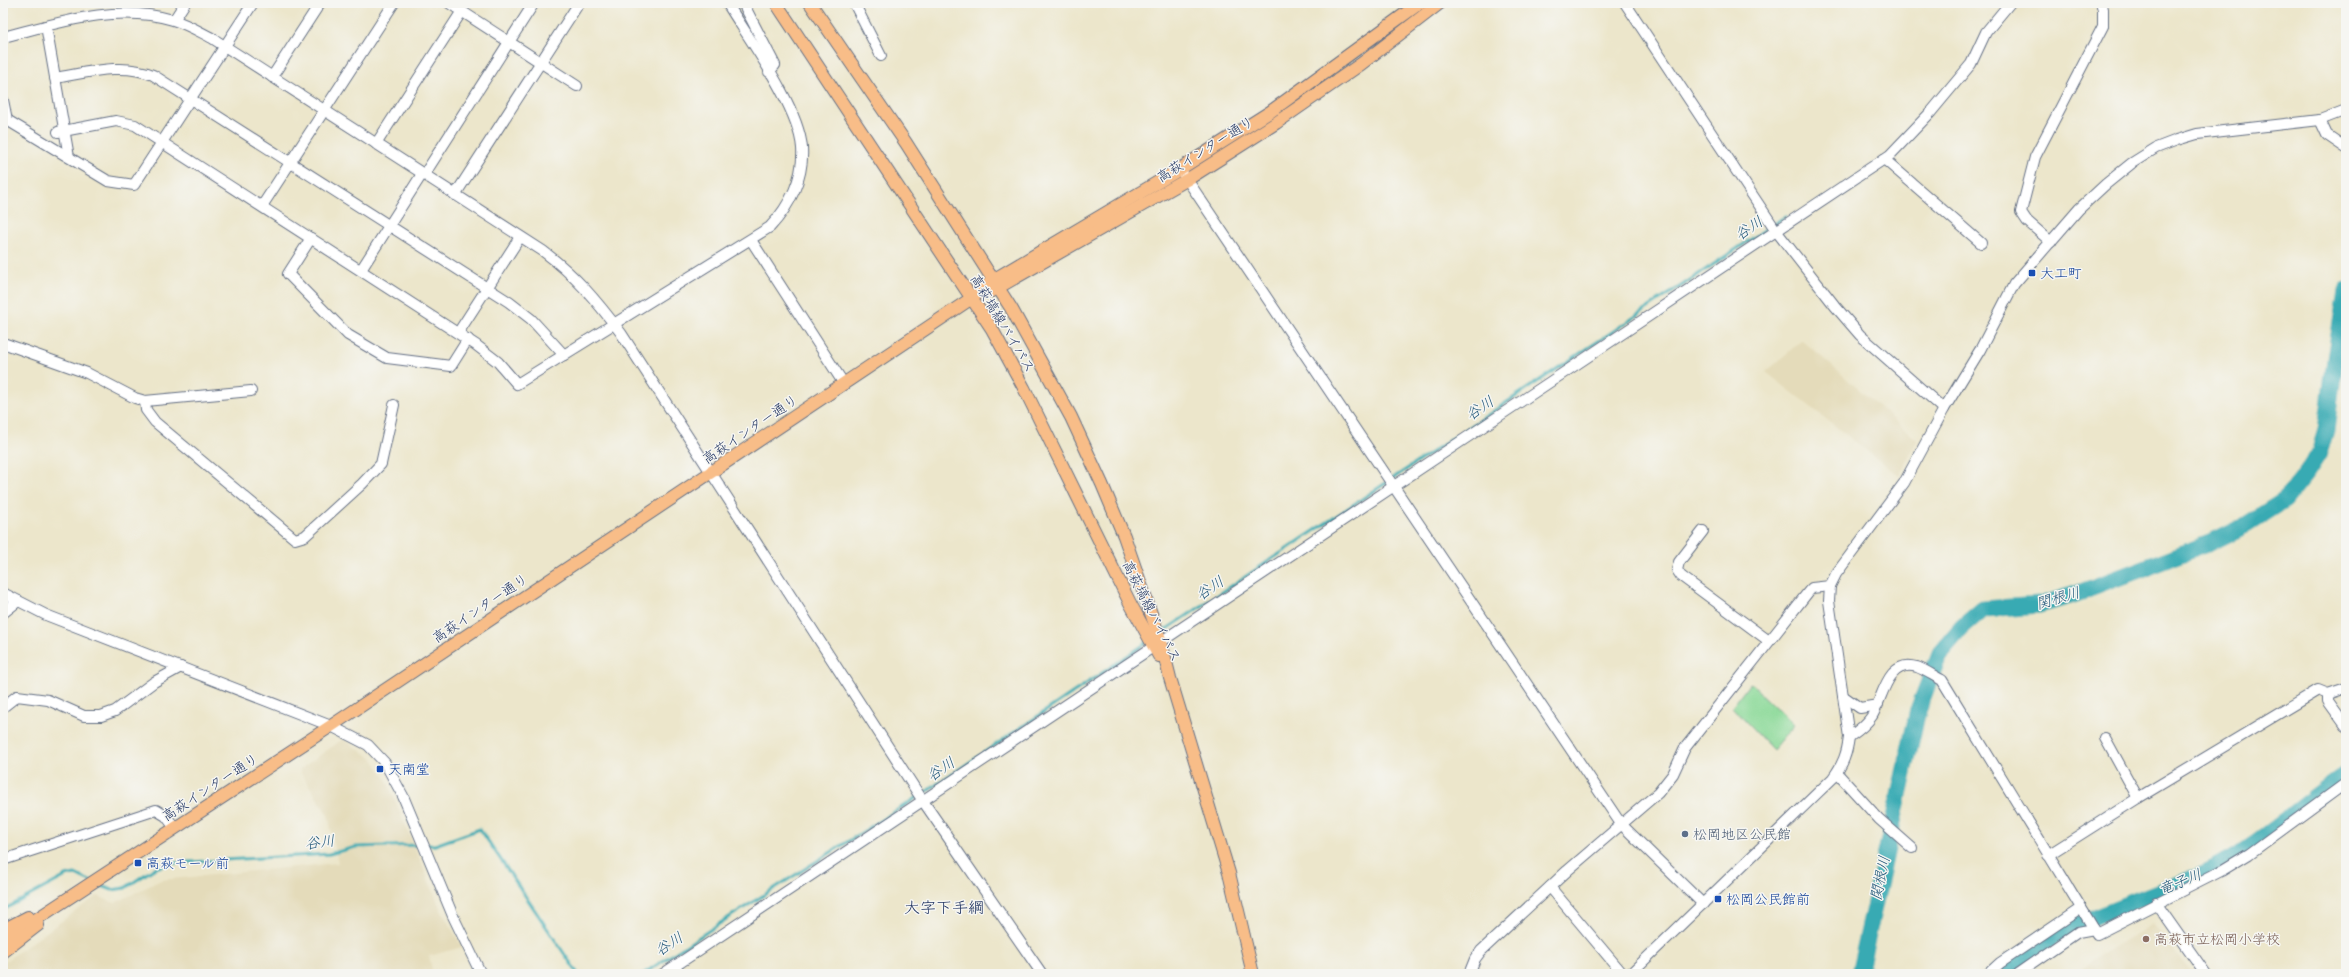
<svg xmlns="http://www.w3.org/2000/svg" width="2349" height="977" font-family="'Balsamiq Sans','Klee One',sans-serif">
	<style>
		.built { fill: #e4dbba }
		.green { fill: #8bd998; stroke: #53847b }
		.lines { fill: none; stroke-linecap: round; stroke-linejoin: round }
		.stream { stroke: #38aab3; stroke-width: 3 }
		.river { stroke: #38aab3; stroke-width: 17 }
		.minor-casing { stroke: #646f84; stroke-width: 12 }
		.major-casing { stroke: #646f84; stroke-width: 14 }
		.minor { stroke: #fff; stroke-width: 10 }
		.major { stroke: #f8bd88; stroke-width: 12 }
		.transit-dot { fill: #1a4fb4; stroke: #f6f6f2; stroke-width: 1.5 }
		.service-dot { fill: #5c6f8a; stroke: #f6f6f2; stroke-width: 1.5 }
		.education-dot { fill: #8d6e63; stroke: #f6f6f2; stroke-width: 1.5 }
		.labels { text-anchor: middle; stroke-width: 3; stroke-linejoin: round; paint-order: stroke }
		.street-label { font-size: 14px; fill: #1b2f5e; stroke: #f6f6f2 }
		.transit-label { font-size: 14px; fill: #164399; stroke: #f6f6f2; text-anchor: start }
		.service-label { font-size: 14px; fill: #4e5e75; stroke: #f6f6f2; text-anchor: start }
		.education-label { font-size: 14px; fill: #785e54; stroke: #f6f6f2; text-anchor: start }
		.water-label { font-size: 15px; font-style: italic; fill: #255a7c; stroke: #f6f6f2 }
		.quarter-label { font-size: 16px; fill: #1b2f5e; stroke: #f6f6f2 }
	</style>
	<rect width="100%" height="100%" fill="#f6f6f2"/>
	<filter id="ink" filterUnits="userSpaceOnUse"><feTurbulence type="fractalNoise" baseFrequency=".025" numOctaves="2"/><feDisplacementMap in="SourceGraphic" scale="8" xChannelSelector="R" yChannelSelector="G"/><feConvolveMatrix kernelMatrix="1 2 1 2 8 2 1 2 1" color-interpolation-filters="sRGB"/></filter>
	<filter id="wash" filterUnits="userSpaceOnUse"><feTurbulence type="fractalNoise" baseFrequency=".012" numOctaves="4" result="noise"/><feDisplacementMap in="SourceGraphic" scale="16" xChannelSelector="R" yChannelSelector="G"/><feGaussianBlur stdDeviation="0.9" result="paint"/><feColorMatrix in="noise" values="0 0 0 0 0 0 0 0 0 0 0 0 0 0 0 0 0 1.4 0 .05"/><feComposite in="paint" operator="in"/></filter>
	<g filter="url(#wash)">
		<rect width="100%" height="100%" fill="#ece6cb"/>
		<g class="built">
			<polygon points="1802,340 1917,440 1899,476 1766,372"/>
			<polygon points="343,739 373,759 386,779 441,910 462,947 429,956 433,974 3,974 3,963 97,896 115,903 161,880 338,863 328,815 299,770"/>
			<polygon points="2153,924 2193,974 2071,974 2102,954"/>
		</g>
		<polygon class="green" points="1750,683 1794,725 1773,750 1732,707"/>
		<g class="lines">
			<g class="stream">
				<polyline points="1161,633 1786,216"/>
				<polyline points="426,845 435,845 480,829 578,974"/>
				<polyline points="97,884 112,890 125,888 155,868 173,863 329,854 356,847 420,845"/>
				<polyline points="3,910 66,876 75,874 90,881"/>
				<polyline points="643,974 731,916 927,791 1148,642"/>
			</g>
			<g class="river">
				<polyline points="1859,974 1918,710 1940,653 1962,627 1983,609 2040,605 2076,594 2210,543 2246,525 2285,500 2307,472 2319,453 2326,430 2335,359 2346,291"/>
				<path d="M2005,974C2027,956 2052,937 2078,925C2121,904 2167,891 2210,870C2260,846 2300,804 2346,774"/>
			</g>
		</g>
	</g>
	<g filter="url(#ink)">
		<g class="lines">
			<defs>
				<g id="minor">
					<polyline points="449,3 577,86"/>
					<polyline points="743,3 775,65 769,72"/>
					<polyline points="854,3 881,56"/>
					<polyline points="1625,3 1777,232 1835,306 1860,335 1944,409"/>
					<polyline points="174,20 185,3"/>
					<polyline points="46,26 69,157"/>
					<path d="M3,37C58,23 116,3 173,20C187,24 200,32 212,38L543,251C576,276 596,300 621,333L923,801L1042,974"/>
					<polyline points="272,77 320,3"/>
					<path d="M55,78C86,73 122,62 153,75L509,302L531,319L564,355"/>
					<polyline points="3,100 7,120"/>
					<polyline points="3,120 7,120 108,181 134,185 253,3"/>
					<polyline points="2320,120 2327,135 2346,148"/>
					<path d="M58,132L116,121L135,125L476,345L498,362L517,384L770,227C790,206 804,177 802,148C799,107 749,39 727,3"/>
					<polyline points="376,144 462,11"/>
					<polyline points="1884,159 1981,243"/>
					<polyline points="1180,169 1621,824 1703,904"/>
					<polyline points="424,175 534,3"/>
					<polyline points="455,195 579,3"/>
					<polyline points="262,206 394,3"/>
					<polyline points="311,238 288,274 348,335 387,358 451,366 468,339"/>
					<polyline points="751,240 844,384"/>
					<polyline points="2051,242 2027,221 2021,212 2035,157 2103,26 2103,9 2101,3"/>
					<polyline points="361,270 422,174"/>
					<polyline points="458,333 520,237"/>
					<polyline points="3,343 87,373 135,398 145,401 251,391"/>
					<polyline points="145,401 146,410 155,422 295,539 305,536 362,484 381,464 394,405"/>
					<polyline points="1703,531 1679,562 1677,570 1681,576 1769,641"/>
					<polyline points="3,593 46,615 331,726 368,745 385,763 403,796 453,916 481,974"/>
					<polyline points="3,613 18,601"/>
					<polyline points="2328,694 2328,701 2346,726"/>
					<polyline points="1843,696 1860,708 1878,705"/>
					<polyline points="3,707 17,696 48,700 84,716 101,716 115,711 154,682 181,667"/>
					<path d="M1849,737C1858,731 1866,725 1872,716C1883,698 1887,658 1917,667C1925,670 1934,676 1942,680L2097,934L2221,871L2249,854L2346,783"/>
					<polyline points="2105,738 2138,798"/>
					<polyline points="1837,773 1879,819 1912,848"/>
					<polyline points="2048,855 2138,798 2318,690 2328,694 2346,688"/>
					<polyline points="3,860 156,810 166,816 175,828"/>
					<polyline points="1550,887 1623,974"/>
					<polyline points="2156,903 2206,974"/>
					<polyline points="663,974 1890,155 1931,112 1971,64 1986,32 2010,3"/>
					<polyline points="1469,974 1475,959 1481,951 1567,871 1658,793 1673,774 1685,748 1809,591 1812,588 1830,586"/>
					<path d="M1630,974L1833,778C1843,764 1847,754 1849,737L1829,601L1830,586L1836,574L1904,483L1944,409L1980,350L2014,284L2079,209L2106,184L2132,163L2156,148L2177,140L2197,134L2320,120L2346,110"/>
					<polyline points="1988,974 2000,963 2080,909"/>
					<polyline points="2017,974 2078,932 2094,929"/>
				</g>
				<g id="major">
					<polyline points="776,3 992,329 1024,388 1130,603 1159,656"/>
					<polyline points="810,3 906,143 1011,308 1071,417 1102,484 1124,536 1161,642 1170,678 1229,873 1253,974"/>
					<polyline points="992,291 1188,179 1276,123 1361,64 1440,3"/>
					<polyline points="3,930 28,917"/>
					<polyline points="3,941 331,726 972,298 993,280 1180,169 1270,112 1420,3"/>
					<polyline points="3,952 38,925"/>
				</g>
			</defs>
			<use href="#minor" class="minor-casing"/>
			<use href="#major" class="major-casing"/>
			<use href="#minor" class="minor"/>
			<use href="#major" class="major"/>
		</g>
	</g>
	<g class="transit-dot">
		<rect x="2028" y="269" width="8" height="8" rx="2"/>
		<rect x="376" y="765" width="8" height="8" rx="2"/>
		<rect x="134" y="859" width="8" height="8" rx="2"/>
		<rect x="1714" y="895" width="8" height="8" rx="2"/>
	</g>
	<circle class="service-dot" cx="1685" cy="834" r="4"/>
	<circle class="education-dot" cx="2146" cy="939" r="4"/>
	<g class="labels">
		<g class="street-label">
			<text transform="translate(1205 149) rotate(-32)" y="5">高萩インター通り</text>
			<text transform="translate(1003 323) rotate(59)" y="5">高萩塙線バイパス</text>
			<text transform="translate(750 429) rotate(-34)" y="5">高萩インター通り</text>
			<text transform="translate(480 608) rotate(-34)" y="5">高萩インター通り</text>
			<text transform="translate(1152 611) rotate(63)" y="5">高萩塙線バイパス</text>
			<text transform="translate(210 787) rotate(-33)" y="5">高萩インター通り</text>
		</g>
		<g class="transit-label">
			<text x="2040" y="278">大工町</text>
			<text x="388" y="774">天南堂</text>
			<text x="146" y="868">高萩モール前</text>
			<text x="1726" y="904">松岡公民館前</text>
		</g>
		<g class="service-label">
			<text x="1693" y="839">松岡地区公民館</text>
		</g>
		<g class="education-label">
			<text x="2154" y="944">高萩市立松岡小学校</text>
		</g>
		<g class="water-label">
			<text transform="translate(1749 228) rotate(-34)" y="5">谷川</text>
			<text transform="translate(1480 408) rotate(-34)" y="5">谷川</text>
			<text transform="translate(1210 588) rotate(-34)" y="5">谷川</text>
			<text transform="translate(2058 598) rotate(-16)" y="5">関根川</text>
			<text transform="translate(941 769) rotate(-34)" y="5">谷川</text>
			<text transform="translate(320 842) rotate(-7)" y="5">谷川</text>
			<text transform="translate(1880 878) rotate(-78)" y="5">関根川</text>
			<text transform="translate(2180 882) rotate(-22)" y="5">竜子川</text>
			<text transform="translate(669 944) rotate(-33)" y="5">谷川</text>
		</g>
		<g class="quarter-label">
			<text x="944" y="913">大字下手綱</text>
		</g>
	</g>
	<rect width="2349" height="977" fill="none" stroke="#f6f6f2" stroke-width="16"/>
</svg>
